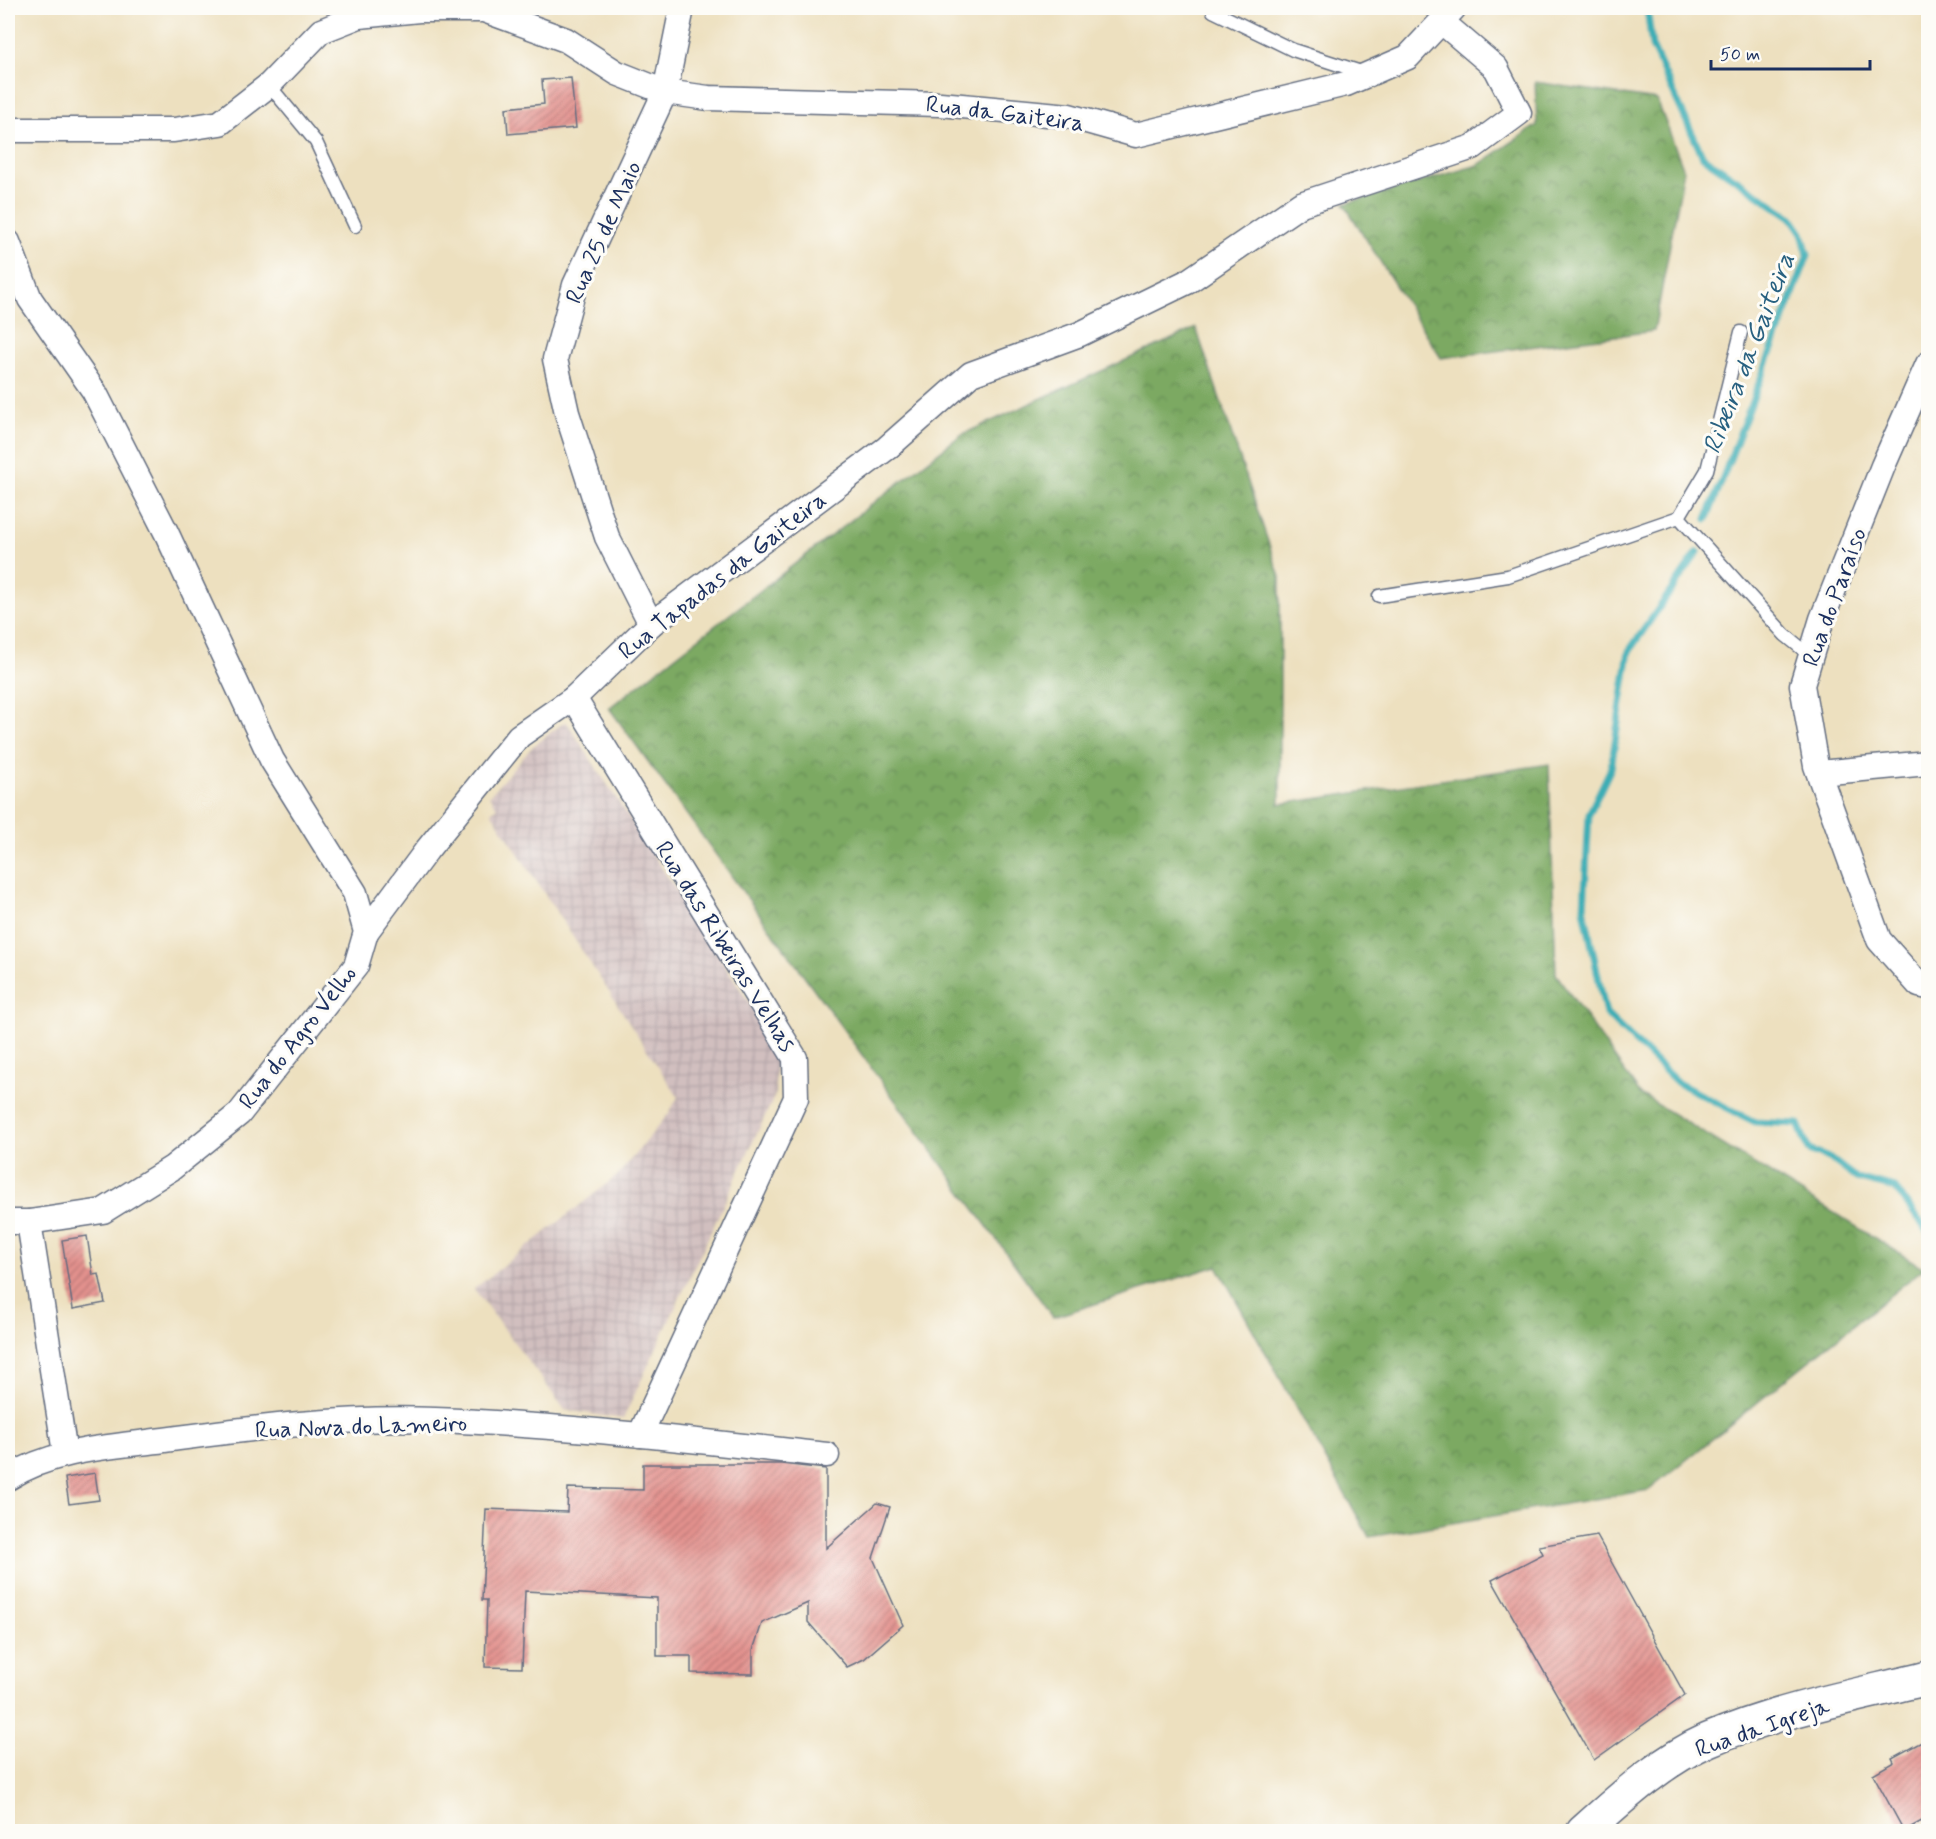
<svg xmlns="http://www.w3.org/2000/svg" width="1936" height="1839" font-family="Mynerve,sans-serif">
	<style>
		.industrial { fill: url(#industrial-grid) }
		.forest { fill: url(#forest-crowns); stroke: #4b6c60; stroke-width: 1.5 }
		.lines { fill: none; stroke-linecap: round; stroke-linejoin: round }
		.stream { stroke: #3cadb5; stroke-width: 7 }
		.building { fill: url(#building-hatch) }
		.lane-casing { stroke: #646d80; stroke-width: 15 }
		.street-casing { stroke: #646d80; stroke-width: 27 }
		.secondary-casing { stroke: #646d80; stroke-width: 36 }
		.lane { stroke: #fff; stroke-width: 12 }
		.street { stroke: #fff; stroke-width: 24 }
		.secondary { stroke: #fff; stroke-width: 33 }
		.labels { text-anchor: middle; stroke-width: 6; stroke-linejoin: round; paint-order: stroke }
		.street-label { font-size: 24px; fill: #1b2f5e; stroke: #fdfcf7 }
		.water-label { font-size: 26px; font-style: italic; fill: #286181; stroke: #fdfcf7 }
	</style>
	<defs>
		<pattern id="industrial-grid" width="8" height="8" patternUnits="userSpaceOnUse" patternTransform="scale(1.5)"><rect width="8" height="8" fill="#d1bfbf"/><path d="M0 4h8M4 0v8" fill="none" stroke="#b3a4a7"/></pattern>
		<pattern id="forest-crowns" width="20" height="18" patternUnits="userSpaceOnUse" patternTransform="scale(1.5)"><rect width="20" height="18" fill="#7ba962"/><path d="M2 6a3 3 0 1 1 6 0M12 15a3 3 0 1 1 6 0" fill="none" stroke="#648a54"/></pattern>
		<pattern id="building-hatch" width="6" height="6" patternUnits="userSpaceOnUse" patternTransform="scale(1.5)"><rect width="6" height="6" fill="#e3918d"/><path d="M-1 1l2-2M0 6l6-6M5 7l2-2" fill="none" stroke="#b77776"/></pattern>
	</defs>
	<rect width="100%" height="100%" fill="#fdfcf7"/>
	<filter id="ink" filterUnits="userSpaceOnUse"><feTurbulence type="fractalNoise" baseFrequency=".0167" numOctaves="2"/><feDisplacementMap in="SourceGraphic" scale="12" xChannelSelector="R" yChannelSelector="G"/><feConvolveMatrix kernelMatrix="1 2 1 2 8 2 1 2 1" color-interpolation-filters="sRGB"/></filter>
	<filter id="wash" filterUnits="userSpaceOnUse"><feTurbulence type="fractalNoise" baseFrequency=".008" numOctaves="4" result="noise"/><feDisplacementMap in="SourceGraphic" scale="24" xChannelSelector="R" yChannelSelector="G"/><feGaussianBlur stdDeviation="1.35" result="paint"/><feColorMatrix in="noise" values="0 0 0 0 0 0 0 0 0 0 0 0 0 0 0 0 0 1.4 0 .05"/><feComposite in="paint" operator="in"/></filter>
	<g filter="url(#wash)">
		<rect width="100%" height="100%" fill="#ede0bf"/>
		<polygon class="industrial" points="566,721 776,1044 775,1095 623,1419 565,1410 474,1289 618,1175 669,1113 678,1097 491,812 497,807 489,796 532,747"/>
		<g class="forest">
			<polygon points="1535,82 1657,100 1684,170 1654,331 1441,358 1344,204 1478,165 1537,125"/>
			<polygon points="1196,328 1280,577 1280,804 1549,764 1556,974 1640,1094 1924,1268 1649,1490 1369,1537 1217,1266 1053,1317 609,708 961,435"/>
		</g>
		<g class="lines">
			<g class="stream">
				<polyline points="1647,8 1652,46 1703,157 1791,217 1802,233 1808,255 1707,519"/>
				<polyline points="1698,552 1629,651 1611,768 1589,814 1584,909 1606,1014 1678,1083 1755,1122 1798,1124 1809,1150 1831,1159 1856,1178 1895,1188 1928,1232"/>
			</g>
		</g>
		<g id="blocks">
			<g class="building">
				<polygon points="571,78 576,128 508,134 506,108 544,104 542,80"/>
				<polygon points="87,1236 93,1275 99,1274 105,1303 73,1309 62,1240"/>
				<polygon points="643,1464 781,1464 826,1469 826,1548 877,1503 890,1507 873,1558 903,1625 864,1659 847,1667 808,1622 808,1603 762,1623 753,1650 753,1674 691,1673 691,1656 657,1656 657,1598 525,1591 522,1668 485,1667 487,1600 482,1600 486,1509 567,1512 568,1488 643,1490"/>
				<polygon points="95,1473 99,1500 69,1504 65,1478"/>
				<polygon points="1597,1536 1685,1695 1594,1760 1492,1580 1543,1554 1539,1546"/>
				<polygon points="1929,1738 1929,1817 1904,1831 1873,1774 1894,1762 1892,1758"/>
			</g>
		</g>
	</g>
	<g filter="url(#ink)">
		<use href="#blocks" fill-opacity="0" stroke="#646d80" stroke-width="1.5"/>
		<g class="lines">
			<defs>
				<g id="lane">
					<polyline points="1213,11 1293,50 1367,74"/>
					<polyline points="269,85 316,142 355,226"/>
					<polyline points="1741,332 1707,470 1679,517 1785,635 1811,656"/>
					<polyline points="1379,596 1508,576 1679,517"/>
				</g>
				<g id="street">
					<polyline points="8,130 174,130 220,123 269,85 321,31 359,16 419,10 484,10 566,40 617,73 665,92 708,98 940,104 1069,116 1136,135 1346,84 1408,57 1454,8"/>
					<polyline points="8,242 30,299 94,391 166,532 272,760 355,893 366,932 356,966 239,1114 172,1168 103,1211 29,1222 8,1222"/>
					<polyline points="1928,364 1883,466 1822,619 1802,685 1816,766 1879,940 1919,985 1928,987"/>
					<polyline points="651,624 607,537 567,413 555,359 575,285 665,92 682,8"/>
					<polyline points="574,698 795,1058 796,1098 640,1435"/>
					<polyline points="1819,773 1928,763"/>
					<polyline points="366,932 427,850 519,736 574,698 651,624 887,448 971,374 1080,334 1187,282 1301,204 1473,147 1519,113 1496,68 1442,22"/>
					<polyline points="29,1222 65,1453"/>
					<path d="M8,1478C54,1449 111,1447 164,1440C254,1428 345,1416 435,1420C566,1425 697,1441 827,1455"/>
				</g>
				<path id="secondary" d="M1583,1832C1621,1798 1661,1761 1708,1740C1778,1710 1855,1696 1928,1678"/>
			</defs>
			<use href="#lane" class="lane-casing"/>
			<use href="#street" class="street-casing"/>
			<use href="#secondary" class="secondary-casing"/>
			<use href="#lane" class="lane"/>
			<use href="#street" class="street"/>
			<use href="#secondary" class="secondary"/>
		</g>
	</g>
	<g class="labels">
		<g class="street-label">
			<text transform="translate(1005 113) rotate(7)" y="8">Rua da Gaiteira</text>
			<text transform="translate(603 232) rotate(-66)" y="8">Rua 25 de Maio</text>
			<text transform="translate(722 575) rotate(-38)" y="8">Rua Tapadas da Gaiteira</text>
			<text transform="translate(1834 597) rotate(-70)" y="8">Rua do Paraíso</text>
			<text transform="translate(726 946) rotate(58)" y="8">Rua das Ribeiras Velhas</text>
			<text transform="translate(297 1037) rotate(-52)" y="8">Rua do Agro Velho</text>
			<text transform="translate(361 1426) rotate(-2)" y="8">Rua Nova do Lameiro</text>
			<text transform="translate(1762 1727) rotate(-19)" y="8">Rua da Igreja</text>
		</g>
		<g class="water-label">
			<text transform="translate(1748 353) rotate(-69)" y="9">Ribeira da Gaiteira</text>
		</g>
	</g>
	<rect width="1936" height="1839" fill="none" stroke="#fdfcf7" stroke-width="30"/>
	<path d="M1711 60v9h159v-9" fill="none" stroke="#1b2f5e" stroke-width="3"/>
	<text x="1720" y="60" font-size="18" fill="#1b2f5e" stroke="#fdfcf7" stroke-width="4.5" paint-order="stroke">50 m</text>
</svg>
